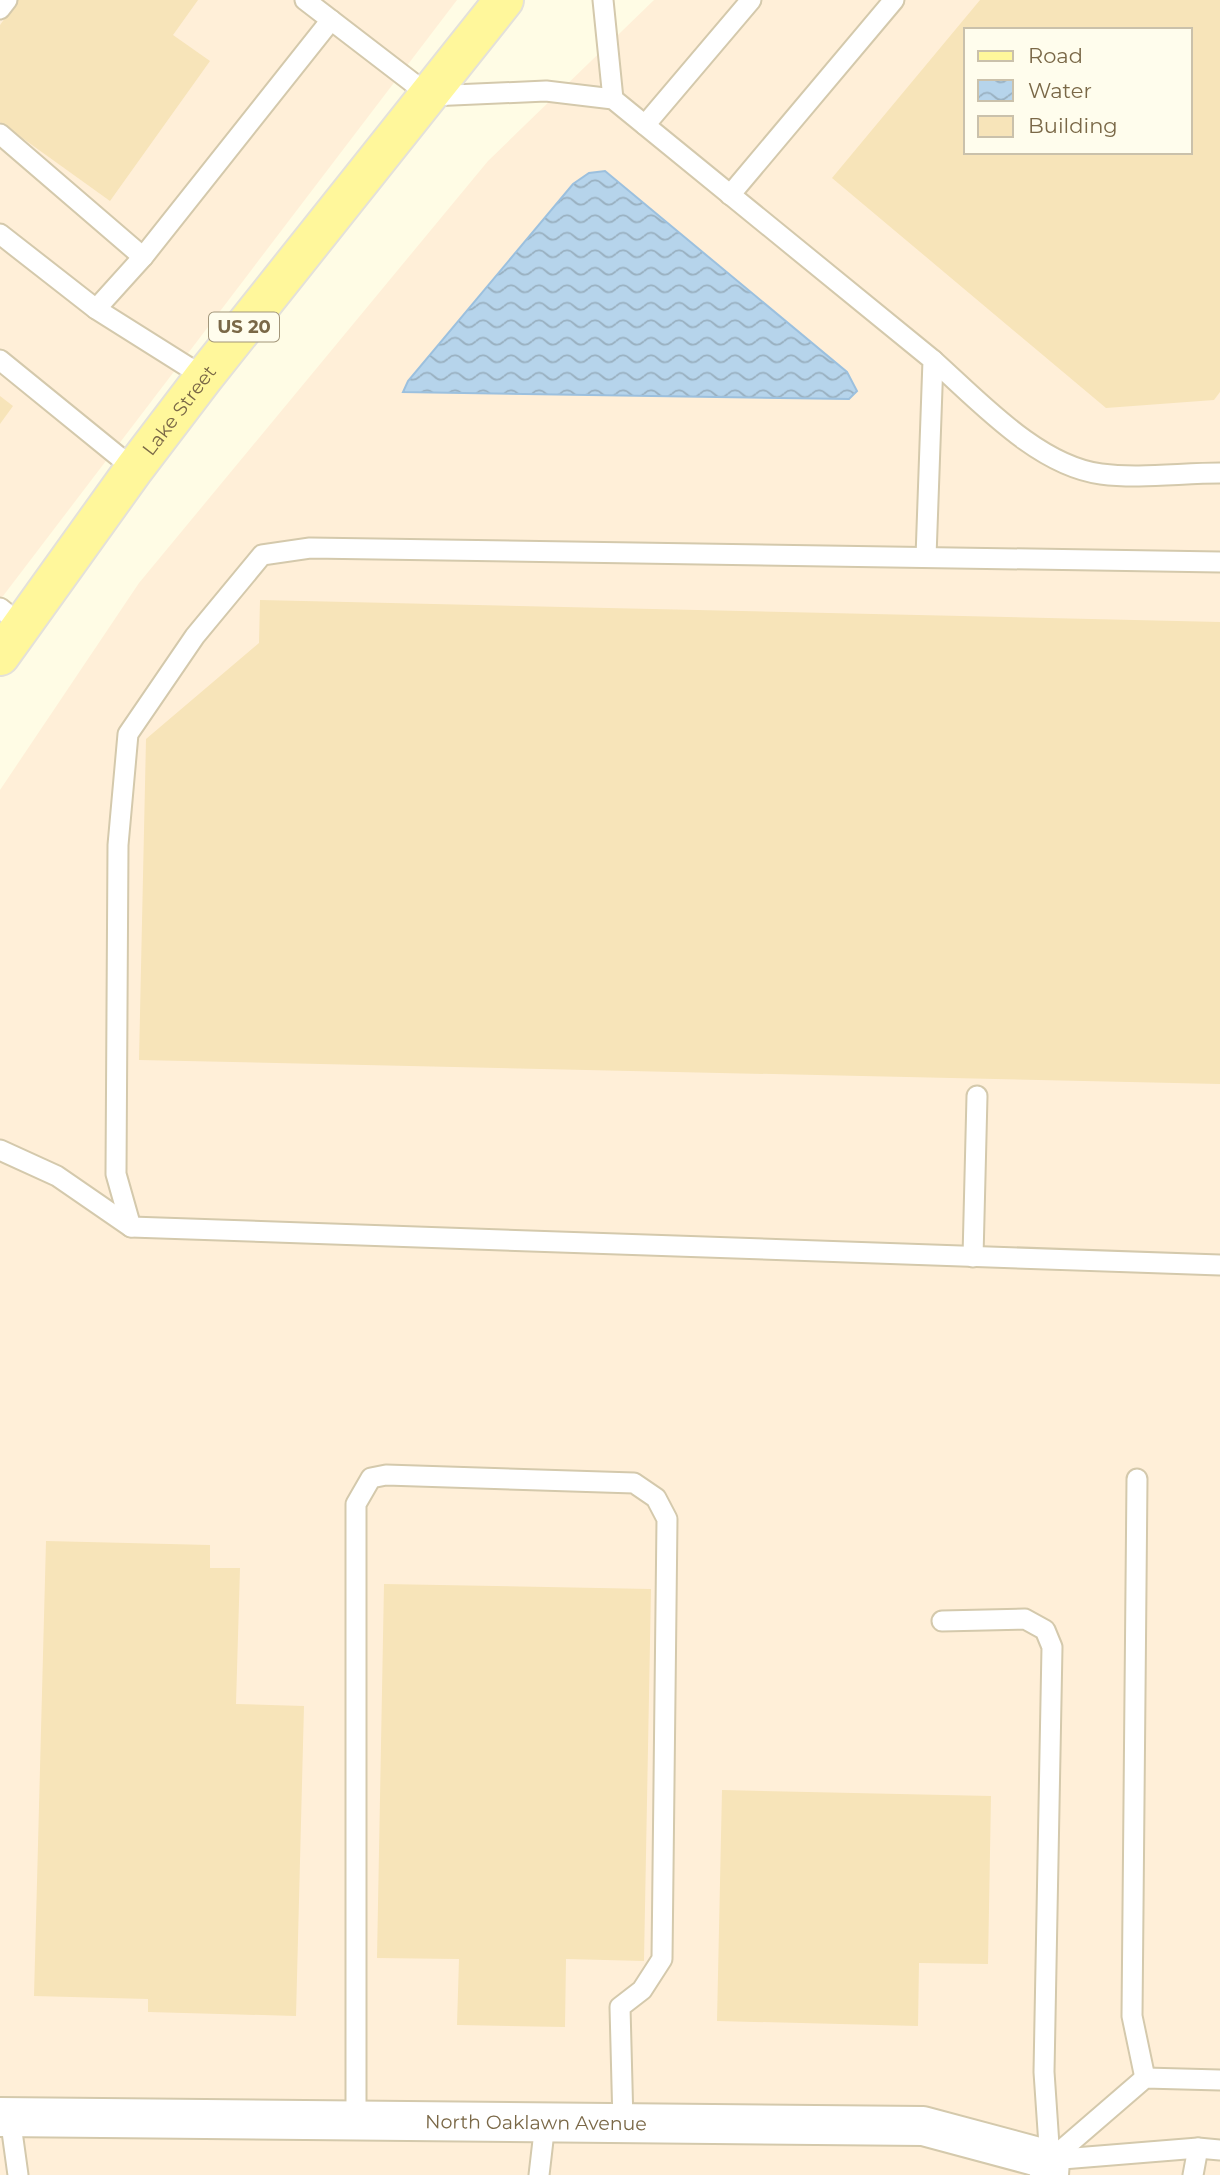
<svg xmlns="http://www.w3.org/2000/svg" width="1220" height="2175" font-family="Montserrat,sans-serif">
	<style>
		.commercial { fill: #ffefd8; fill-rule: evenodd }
		.water { fill: url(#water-waves); stroke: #9cc0de; stroke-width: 2 }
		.building { fill: #f7e4b9; fill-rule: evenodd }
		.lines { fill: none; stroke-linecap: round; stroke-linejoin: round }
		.lane-casing { stroke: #d4c9ac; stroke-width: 23 }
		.street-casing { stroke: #d4c9ac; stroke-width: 42 }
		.primary-casing { stroke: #e4e1da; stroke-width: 42 }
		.lane { stroke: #fff; stroke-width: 19 }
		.street { stroke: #fff; stroke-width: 38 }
		.primary { stroke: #fff79b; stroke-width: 38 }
		.labels { text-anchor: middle; stroke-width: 6; stroke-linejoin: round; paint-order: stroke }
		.shield { fill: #fffded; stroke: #a29579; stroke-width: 2 }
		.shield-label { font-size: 18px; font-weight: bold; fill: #7a6847 }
		.street-label { font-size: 19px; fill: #7a6847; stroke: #fffded }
	</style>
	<defs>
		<pattern id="water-waves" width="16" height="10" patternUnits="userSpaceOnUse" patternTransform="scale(1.75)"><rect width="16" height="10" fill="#b6d4eb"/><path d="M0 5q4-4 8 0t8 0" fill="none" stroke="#99b0c0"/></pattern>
	</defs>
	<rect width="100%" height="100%" fill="#fffce5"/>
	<g class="commercial">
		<polygon points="0,0 457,0 0,600"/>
		<path d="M654,0H1220V2175H0V790L139,583L488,161ZM966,30H1190V152H966Z"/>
	</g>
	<polygon class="water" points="605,171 847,372 857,391 849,399 403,392 408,381 573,184 589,173"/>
	<g class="building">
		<polygon points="18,0 198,0 173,35 210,61 110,201 0,122 0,25"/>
		<path d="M980,0H1220V392L1214,400L1106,408L832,178ZM966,30H1190V152H966Z"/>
		<polygon points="0,396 13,406 0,424"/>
		<polygon points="260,600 1220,622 1220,1084 139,1060 146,739 259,643"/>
		<polygon points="46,1541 210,1545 210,1568 240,1568 236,1704 304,1706 296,2016 148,2012 148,1999 34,1996"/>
		<polygon points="384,1584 651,1589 644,1961 566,1959 565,2027 457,2025 459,1959 377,1958"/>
		<polygon points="722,1790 991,1796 988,1964 919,1963 918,2026 717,2021"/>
	</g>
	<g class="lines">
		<defs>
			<g id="lane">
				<polyline points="305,0 430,96 546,91 613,99 933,360 926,557"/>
				<polyline points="603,0 613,99"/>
				<polyline points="0,9 7,0"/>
				<polyline points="645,125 751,0"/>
				<polyline points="0,134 143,257"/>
				<polyline points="730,195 894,0"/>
				<polyline points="0,234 96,309 204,377"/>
				<polyline points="96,309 143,257 331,20"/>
				<polyline points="0,360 134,469"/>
				<path d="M933,360C979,401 1038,466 1101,474C1139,479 1181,473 1220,473"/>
				<polyline points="0,608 21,625"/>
				<polyline points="0,1150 57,1176 131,1227 1220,1265"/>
				<polyline points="131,1227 116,1174 118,845 128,734 195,636 262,555 310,548 1220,562"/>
				<polyline points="973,1257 977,1096"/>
				<polyline points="1137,1479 1132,2016 1145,2078"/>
				<polyline points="942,1621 1025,1619 1045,1630 1052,1647 1044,2072 1050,2160"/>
				<polyline points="10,2117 18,2175"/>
				<polyline points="356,2121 356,1504 371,1478 386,1475 634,1483 656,1498 667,1519 662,1959 642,1990 620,2007 623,2123"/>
				<polyline points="1050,2160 1145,2078 1220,2080"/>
				<polyline points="1050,2160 1198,2148 1220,2150"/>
				<polyline points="539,2175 545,2123"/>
				<polyline points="1193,2175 1198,2148"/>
			</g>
			<g id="street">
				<path id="s1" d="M0,2117L923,2126L1050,2160L1049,2175"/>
			</g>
			<g id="primary">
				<path id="s2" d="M0,656L134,469L204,377L504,0"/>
			</g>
		</defs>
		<use href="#lane" class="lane-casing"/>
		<use href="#street" class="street-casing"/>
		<use href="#primary" class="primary-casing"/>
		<use href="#lane" class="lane"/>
		<use href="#street" class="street"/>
		<use href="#primary" class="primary"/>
	</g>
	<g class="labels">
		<rect class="shield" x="209" y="312.5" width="70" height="29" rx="5"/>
		<g class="shield-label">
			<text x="244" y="333">US 20</text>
		</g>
		<g class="street-label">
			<text dy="7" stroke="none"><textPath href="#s2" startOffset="304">Lake Street</textPath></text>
			<text dy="7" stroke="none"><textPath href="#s1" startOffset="536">North Oaklawn Avenue</textPath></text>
		</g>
	</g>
	<rect x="964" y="28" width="228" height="126" fill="#fffded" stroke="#cac1ab" stroke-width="2"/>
	<rect x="978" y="51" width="35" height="10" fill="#fff79b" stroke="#cac1ab" stroke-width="2"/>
	<text x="1028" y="63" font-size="21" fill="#7a6847">Road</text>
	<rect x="978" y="80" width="35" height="21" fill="url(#water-waves)" stroke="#cac1ab" stroke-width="2"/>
	<text x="1028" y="98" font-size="21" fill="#7a6847">Water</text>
	<rect x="978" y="116" width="35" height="21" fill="#f7e4b9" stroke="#cac1ab" stroke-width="2"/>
	<text x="1028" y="133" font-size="21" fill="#7a6847">Building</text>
</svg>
